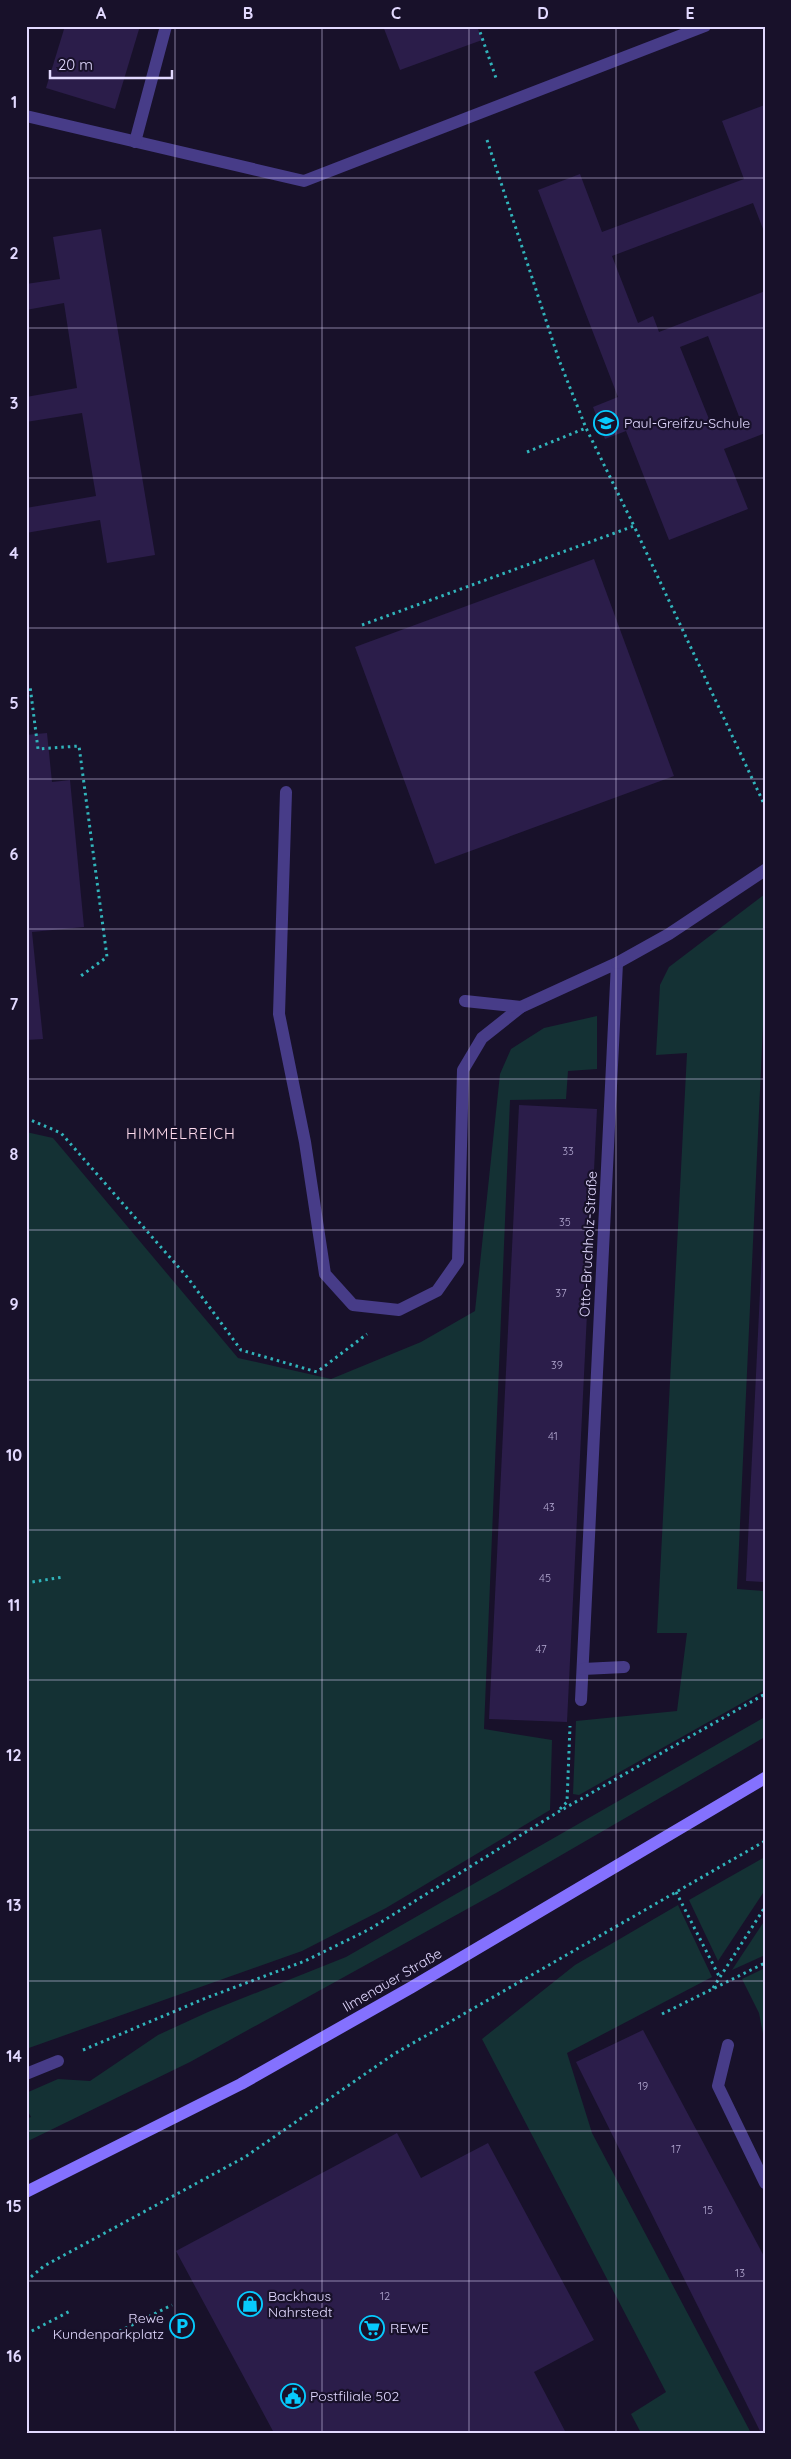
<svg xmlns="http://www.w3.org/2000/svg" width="791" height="2459" font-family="Quicksand,sans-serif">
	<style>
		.green { fill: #143134 }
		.building { fill: #2b1d4a; fill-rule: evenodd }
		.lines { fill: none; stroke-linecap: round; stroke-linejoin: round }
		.path { stroke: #31b4bb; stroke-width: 3; stroke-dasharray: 2.5 4; stroke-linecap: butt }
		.service { stroke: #473c88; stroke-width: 12 }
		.minor { stroke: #473c88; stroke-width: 12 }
		.secondary { stroke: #8471fe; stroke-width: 12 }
		.grid { fill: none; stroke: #e2d9ff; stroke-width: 1; stroke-opacity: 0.55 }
		.labels { text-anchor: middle; stroke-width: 4.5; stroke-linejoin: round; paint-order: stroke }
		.number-label { font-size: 11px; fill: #b4aad2 }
		.poi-label { font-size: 14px; fill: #e2d9ff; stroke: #18112a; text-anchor: start }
		.street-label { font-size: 14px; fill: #e2d9ff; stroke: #18112a }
		.neighbourhood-label { font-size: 15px; letter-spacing: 1px; fill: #ffdbee; stroke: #18112a }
		.neatline { fill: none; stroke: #e2d9ff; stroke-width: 2 }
		.grid-label { font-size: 16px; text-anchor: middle; font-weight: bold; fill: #e2d9ff }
	</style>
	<rect width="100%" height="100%" fill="#18112a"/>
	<g class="green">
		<polygon points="765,894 765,982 737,1589 765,1591 765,1690 579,1795 573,1794 576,1721 677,1711 687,1633 657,1633 687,1053 656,1055 660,985 669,967"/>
		<polygon points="597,1016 597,1069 568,1071 566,1099 510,1100 484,1729 552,1740 550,1810 386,1908 302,1951 26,2049 26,1132 53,1138 238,1358 331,1379 421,1342 475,1311 500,1074 511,1049 544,1028"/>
		<polygon points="765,1717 765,1737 496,1893 190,2062 26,2142 26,2119 31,2117 26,2108 26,2093 58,2079 90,2081 158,2035 208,2012 346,1957"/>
		<polygon points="765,1857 765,1890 718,1961 689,1900"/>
		<polygon points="678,1905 712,1977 567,2053 592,2133 751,2433 641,2433 631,2414 666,2392 482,2039 575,1965"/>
		<polygon points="765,1920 765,1955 732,1970"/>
		<polygon points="765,1968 765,2044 759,2013 742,1979"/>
	</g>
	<g class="building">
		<polygon points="65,26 140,26 115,109 46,88"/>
		<polygon points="383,26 477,26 482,40 400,70"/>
		<path d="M765,105V234L753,203L612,256L638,323L653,316L659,332L765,291V433L724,449L748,509L669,540L626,431L605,439L593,407L618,397L538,190L580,174L602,232L744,179L722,121ZM708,336L740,419L713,429L680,347Z"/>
		<polygon points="101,229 155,555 107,563 100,520 26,533 26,508 96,496 82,413 26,422 26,397 77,388 64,303 26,310 26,284 60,279 53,237"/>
		<polygon points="594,559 674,776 435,864 355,647"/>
		<polygon points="47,733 52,782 70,780 84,927 32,932 43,1039 26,1040 26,735"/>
		<polygon points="519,1105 597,1109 567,1722 489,1719"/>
		<polygon points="763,1230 765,1230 765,1582 746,1581"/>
		<polygon points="643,2030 765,2258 765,2433 761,2433 576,2062"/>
		<polygon points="397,2133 421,2178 488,2143 594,2340 534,2372 566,2433 274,2433 176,2251"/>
	</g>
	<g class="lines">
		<g class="path">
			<polyline points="478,26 496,78"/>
			<polyline points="487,140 559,360 586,428 634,526"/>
			<polyline points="527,452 586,428"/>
			<polyline points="362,625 634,526 765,806"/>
			<polyline points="26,687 30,686 38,749 79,746 107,957 78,978"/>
			<polyline points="26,1118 61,1133 188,1278 241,1350 317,1372 367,1334"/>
			<polyline points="26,1583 63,1577"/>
			<polyline points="560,1809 567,1802 570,1726"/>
			<polyline points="676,1892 720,1978"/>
			<polyline points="713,1988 765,1907"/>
			<polyline points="662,2014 765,1963"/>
			<polyline points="83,2050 206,1998 305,1961 370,1929 558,1812 765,1694"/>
			<polyline points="26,2281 44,2266 245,2157 394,2054 765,1841"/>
			<polyline points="26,2328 28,2333"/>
			<polyline points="26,2334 72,2310"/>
			<polyline points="102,2340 172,2305"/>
		</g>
		<g class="service">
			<polyline points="26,116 304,181 705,26"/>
			<polyline points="135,142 166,26"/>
			<polyline points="286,792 279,1014 305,1142 325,1274 353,1305 399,1310 437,1291 458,1261 463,1070 482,1038 521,1007 617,963 581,1700"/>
			<polyline points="465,1001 521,1007"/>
			<polyline points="583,1669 624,1667"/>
			<polyline points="728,2045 718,2086 765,2183"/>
			<polyline points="26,2074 58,2061"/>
		</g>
		<polyline class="minor" points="617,963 669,934 765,870"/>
		<polyline class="secondary" points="26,2192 241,2084 412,1987 765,1778"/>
	</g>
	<path class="grid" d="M175,26V2433M322,26V2433M469,26V2433M616,26V2433M26,178H765M26,328H765M26,478H765M26,628H765M26,779H765M26,929H765M26,1079H765M26,1230H765M26,1380H765M26,1530H765M26,1680H765M26,1830H765M26,1981H765M26,2131H765M26,2281H765"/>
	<defs>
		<symbol id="school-ring" viewBox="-11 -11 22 22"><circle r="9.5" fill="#18112a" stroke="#07cafd" stroke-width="1.5"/><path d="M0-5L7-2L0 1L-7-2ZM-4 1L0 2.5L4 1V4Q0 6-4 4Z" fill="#07cafd"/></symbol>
		<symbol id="shop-ring" viewBox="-11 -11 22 22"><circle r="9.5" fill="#18112a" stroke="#07cafd" stroke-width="1.5"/><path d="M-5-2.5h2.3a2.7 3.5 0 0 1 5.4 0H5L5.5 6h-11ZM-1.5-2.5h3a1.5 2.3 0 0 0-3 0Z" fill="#07cafd"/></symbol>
		<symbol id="parking-ring" viewBox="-11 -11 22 22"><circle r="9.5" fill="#18112a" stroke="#07cafd" stroke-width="1.5"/><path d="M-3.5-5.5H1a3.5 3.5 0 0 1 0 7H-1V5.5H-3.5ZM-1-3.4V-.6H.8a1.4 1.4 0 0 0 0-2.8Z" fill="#07cafd"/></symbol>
		<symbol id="supermarket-ring" viewBox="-11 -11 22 22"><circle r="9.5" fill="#18112a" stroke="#07cafd" stroke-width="1.5"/><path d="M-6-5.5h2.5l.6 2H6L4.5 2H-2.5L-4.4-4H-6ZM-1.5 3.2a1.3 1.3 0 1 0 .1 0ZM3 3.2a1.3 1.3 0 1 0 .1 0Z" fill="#07cafd"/></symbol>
		<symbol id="civic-ring" viewBox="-11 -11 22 22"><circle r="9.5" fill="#18112a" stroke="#07cafd" stroke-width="1.5"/><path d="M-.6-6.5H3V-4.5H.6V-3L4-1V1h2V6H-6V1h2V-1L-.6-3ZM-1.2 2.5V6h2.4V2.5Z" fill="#07cafd"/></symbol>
	</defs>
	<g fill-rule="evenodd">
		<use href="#school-ring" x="592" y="409" width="28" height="28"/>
		<use href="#shop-ring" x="236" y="2290" width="28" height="28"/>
		<use href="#parking-ring" x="168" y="2312" width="28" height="28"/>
		<use href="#supermarket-ring" x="358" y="2314" width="28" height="28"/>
		<use href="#civic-ring" x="279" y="2382" width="28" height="28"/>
	</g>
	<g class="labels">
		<g class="number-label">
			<text x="568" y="1155">33</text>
			<text x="565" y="1226">35</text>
			<text x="561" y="1297">37</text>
			<text x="557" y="1369">39</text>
			<text x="553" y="1440">41</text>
			<text x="549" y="1511">43</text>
			<text x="545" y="1582">45</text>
			<text x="541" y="1653">47</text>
			<text x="643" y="2090">19</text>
			<text x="676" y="2153">17</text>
			<text x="708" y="2214">15</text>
			<text x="740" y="2277">13</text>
			<text x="385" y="2300">12</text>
		</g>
		<g class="poi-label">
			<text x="624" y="428">Paul-Greifzu-Schule</text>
			<text x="268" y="2301">Backhaus<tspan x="268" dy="16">Nahrstedt</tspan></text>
			<text x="164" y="2323" text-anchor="end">Rewe<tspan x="164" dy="16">Kundenparkplatz</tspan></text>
			<text x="390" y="2333">REWE</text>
			<text x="310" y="2401">Postfiliale 502</text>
		</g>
		<g class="street-label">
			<text transform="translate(588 1244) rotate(-87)" y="5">Otto-Bruchholz-Straße</text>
			<text transform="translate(392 1980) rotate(-30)" y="5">Ilmenauer Straße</text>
		</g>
		<g class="neighbourhood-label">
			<text x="181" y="1139">HIMMELREICH</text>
		</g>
	</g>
	<rect width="791" height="2459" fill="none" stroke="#18112a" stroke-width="55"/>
	<path d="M50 70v8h122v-8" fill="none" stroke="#e2d9ff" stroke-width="2.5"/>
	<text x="58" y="70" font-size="15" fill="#e2d9ff" stroke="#18112a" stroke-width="4" paint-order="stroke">20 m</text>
	<rect x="28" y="28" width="736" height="2404" class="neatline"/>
	<g class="grid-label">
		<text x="101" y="19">A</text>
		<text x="248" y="19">B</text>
		<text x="396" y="19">C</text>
		<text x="543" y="19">D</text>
		<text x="690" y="19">E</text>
		<text x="14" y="108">1</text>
		<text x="14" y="259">2</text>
		<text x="14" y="409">3</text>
		<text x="14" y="559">4</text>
		<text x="14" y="709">5</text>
		<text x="14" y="860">6</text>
		<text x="14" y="1010">7</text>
		<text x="14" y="1160">8</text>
		<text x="14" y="1310">9</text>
		<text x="14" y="1461">10</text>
		<text x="14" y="1611">11</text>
		<text x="14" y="1761">12</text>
		<text x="14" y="1911">13</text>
		<text x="14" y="2062">14</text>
		<text x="14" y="2212">15</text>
		<text x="14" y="2362">16</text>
	</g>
</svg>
